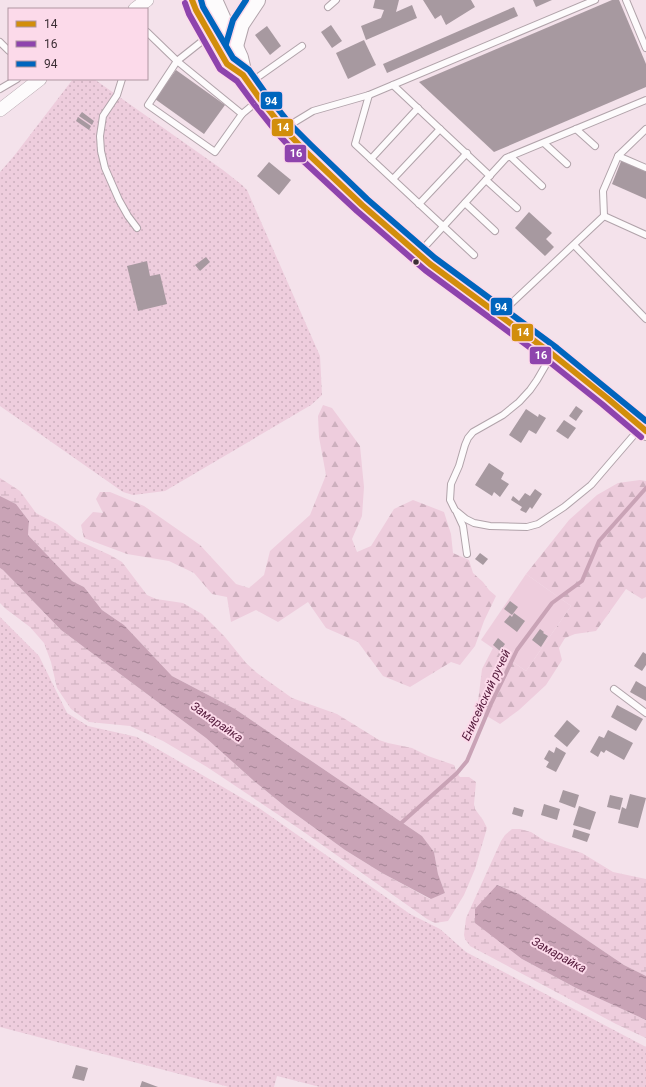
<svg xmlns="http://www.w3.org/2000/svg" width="646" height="1087" font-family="Roboto,sans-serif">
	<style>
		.grass { fill: url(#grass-dots) }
		.forest { fill: url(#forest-firs) }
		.wetland { fill: url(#wetland-marsh) }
		.green { fill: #eecddd }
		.water { fill: url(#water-ripples) }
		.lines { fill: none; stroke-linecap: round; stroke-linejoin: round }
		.stream { stroke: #c9a3b6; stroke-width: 4 }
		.building { fill: #a799a0 }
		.lane-casing { stroke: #b1a3aa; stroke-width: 8 }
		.street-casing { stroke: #b1a3aa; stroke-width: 14 }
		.secondary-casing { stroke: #b1a3aa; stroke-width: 20 }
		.lane { stroke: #fdfbfc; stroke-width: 6 }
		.street { stroke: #fdfbfc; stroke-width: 13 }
		.secondary { stroke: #fdfbfc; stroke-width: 18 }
		.bus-1-casing { stroke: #fcdaea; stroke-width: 9 }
		.bus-2-casing { stroke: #fcdaea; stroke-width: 9 }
		.bus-3-casing { stroke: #fcdaea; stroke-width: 9 }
		.bus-1 { stroke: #d28e0b; stroke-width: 6 }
		.bus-2 { stroke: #8e44ad; stroke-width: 6 }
		.bus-3 { stroke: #0065bd; stroke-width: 6 }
		.bus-dot { fill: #3c2f35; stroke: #fcdaea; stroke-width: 1.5 }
		.labels { text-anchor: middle; stroke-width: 4; stroke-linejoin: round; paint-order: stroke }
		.water-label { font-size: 12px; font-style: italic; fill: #53193a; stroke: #fcdaea }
		.line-badge { stroke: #fcdaea; stroke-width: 1.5 }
		.badge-label { font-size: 11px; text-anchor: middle; font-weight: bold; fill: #fff }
	</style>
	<defs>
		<pattern id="grass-dots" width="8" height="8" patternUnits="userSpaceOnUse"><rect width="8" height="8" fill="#eecddd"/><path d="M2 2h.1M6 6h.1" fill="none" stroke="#cdb0be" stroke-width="1.8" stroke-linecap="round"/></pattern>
		<pattern id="forest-firs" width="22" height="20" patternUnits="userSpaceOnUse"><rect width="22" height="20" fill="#eecddd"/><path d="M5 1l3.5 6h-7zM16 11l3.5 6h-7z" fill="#cdb0be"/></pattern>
		<pattern id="wetland-marsh" width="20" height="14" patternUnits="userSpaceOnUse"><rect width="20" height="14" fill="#eecddd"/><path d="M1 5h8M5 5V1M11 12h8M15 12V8" fill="none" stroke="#cdb0be"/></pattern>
		<pattern id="water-ripples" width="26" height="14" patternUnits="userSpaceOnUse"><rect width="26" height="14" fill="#c9a3b6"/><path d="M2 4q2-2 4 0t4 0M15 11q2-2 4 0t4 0" fill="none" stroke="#a48595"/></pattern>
	</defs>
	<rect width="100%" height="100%" fill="#f4e2eb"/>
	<g class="grass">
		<polygon points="73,79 94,79 223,170 242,185 247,190 320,356 322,395 311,405 165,491 133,495 123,492 0,406 0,172 14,156"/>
		<polygon points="0,617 39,656 67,713 88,726 137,737 259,808 410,914 440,929 466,952 646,1047 646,1087 320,1087 277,1076 274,1087 229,1087 0,1027"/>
	</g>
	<g class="forest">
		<polygon points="323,405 332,408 360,446 364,487 362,516 352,539 357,552 371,546 394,509 413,500 444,512 451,534 453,553 469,560 473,573 483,582 489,590 496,596 484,621 475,646 460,665 451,662 410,687 383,676 358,642 326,628 308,602 278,622 256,610 231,622 227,597 212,594 194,573 169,561 127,554 84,538 81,525 93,512 103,513 96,499 100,492 110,492 144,506 200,545 236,584 249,588 264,575 270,551 310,515 326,475 319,437 318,416"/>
		<polygon points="640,480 646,481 646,597 642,599 626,589 596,631 575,634 565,638 559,648 562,660 546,685 519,710 500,724 477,710 482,669 493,648 526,671 571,606 526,574 569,520 597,495 618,483"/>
	</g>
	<g class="wetland">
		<polygon points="0,478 20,491 36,513 57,524 77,540 110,555 122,562 147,595 156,599 183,603 202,614 225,637 246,663 257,673 292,698 337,714 379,740 388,743 412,748 428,756 454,765 457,773 460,777 469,777 476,782 474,804 475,809 483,820 487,828 475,869 464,895 448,921 435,923 427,919 301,830 207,767 163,741 130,726 89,722 71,709 57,688 51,662 44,643 30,627 6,609 0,603 0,568 3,570 61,630 206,738 254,781 287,808 345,850 382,873 430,899 445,893 438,874 434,852 422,836 235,709 172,676 124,625 102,610 84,587 72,581 28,535 29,521 16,504 0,496"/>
		<polygon points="512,829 520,829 531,832 545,841 582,853 613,872 646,879 646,976 624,965 519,894 497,885 522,959 576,988 646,1020 646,1038 616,1024 470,946 465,939 464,935 466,918 501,841 505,835"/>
	</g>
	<polygon class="green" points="526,574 571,606 526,671 481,640"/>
	<g class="water">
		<polygon points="0,496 16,504 29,521 28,535 72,581 84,587 102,610 124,625 172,676 235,709 422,836 434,852 438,874 445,893 431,899 382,873 345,850 287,808 254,781 206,738 61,630 3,570 0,568"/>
		<polygon points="497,885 519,894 624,965 646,976 646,1020 576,988 522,959 475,923 475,909"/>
	</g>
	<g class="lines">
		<polyline class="stream" points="399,825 457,773 467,761 491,704 517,650 552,603 582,581 599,541 646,488"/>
	</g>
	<g class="building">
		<polygon points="375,0 399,0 396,12 412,5 417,18 366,40 361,26 381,18 384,10 373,8"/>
		<polygon points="423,0 471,0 475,7 446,25 441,15 435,19"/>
		<polygon points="533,0 552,0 536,7"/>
		<polygon points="612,0 619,0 646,64 646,87 494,152 419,82"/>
		<polygon points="514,7 518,16 387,73 383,64"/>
		<polygon points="331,25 342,41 332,48 321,32"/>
		<polygon points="267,26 281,46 270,55 255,35"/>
		<polygon points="364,40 376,65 348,79 336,53"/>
		<polygon points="176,70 225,105 204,134 155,99"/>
		<polygon points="82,112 94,121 92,125 79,116"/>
		<polygon points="78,117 91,126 89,130 76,121"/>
		<polygon points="622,159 646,170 646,199 612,184"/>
		<polygon points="269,162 291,180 279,195 257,176"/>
		<polygon points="529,212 552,233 546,239 554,247 545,256 515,228"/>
		<polygon points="206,257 210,262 200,271 195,265"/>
		<polygon points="147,261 150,276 160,274 167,304 138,311 127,266"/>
		<polygon points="576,406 583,411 576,421 569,416"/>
		<polygon points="526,409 538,417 539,414 546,418 536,434 529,430 521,443 509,435"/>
		<polygon points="564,420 576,428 568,439 556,431"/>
		<polygon points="489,463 504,473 501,479 509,484 500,497 494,492 492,496 475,485"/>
		<polygon points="535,489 542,494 532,509 530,507 526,513 520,510 522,507 511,500 513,496 519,501 525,493 530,496"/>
		<polygon points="480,553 488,559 483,565 475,559"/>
		<polygon points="510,601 518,607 512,615 504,609"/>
		<polygon points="514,613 525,621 517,632 504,622 510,615 512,617"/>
		<polygon points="540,629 544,632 543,633 548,636 541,647 532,640"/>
		<polygon points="498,638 505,644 500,651 493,645"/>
		<polygon points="643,652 646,654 646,665 642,671 634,666"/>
		<polygon points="636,681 646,687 646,701 630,692"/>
		<polygon points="617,705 643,719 636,731 611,717"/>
		<polygon points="567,720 580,731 567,747 554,736"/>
		<polygon points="608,730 633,743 624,760 606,750 604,753 601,751 598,757 590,752 599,736 604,738"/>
		<polygon points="556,747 566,753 556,772 546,767 549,762 544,759 549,750 554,753"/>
		<polygon points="563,790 579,795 575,808 559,802"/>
		<polygon points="630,794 646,798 638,828 618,823 622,807 626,809"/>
		<polygon points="610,795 623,798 620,810 607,807"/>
		<polygon points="544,804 560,809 557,820 541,815"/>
		<polygon points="579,806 596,812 590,830 573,825"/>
		<polygon points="514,807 524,810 522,817 512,814"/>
		<polygon points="574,829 590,834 587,842 572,837"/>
		<polygon points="76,1065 88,1068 84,1081 72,1078"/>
		<polygon points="142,1081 158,1087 140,1087"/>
	</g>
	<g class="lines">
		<defs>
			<g id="lane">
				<polyline points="626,0 646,48"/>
				<polyline points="328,7 336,0"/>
				<polyline points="147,32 177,61 242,114"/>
				<polyline points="209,38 201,42 177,61 148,105 215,152 242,114 259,100"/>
				<polyline points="0,42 9,51"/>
				<polyline points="122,79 117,95 103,116 100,136 101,151 105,168 119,200 128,216 137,228"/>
				<polyline points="251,82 302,46"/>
				<polyline points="393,85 490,176"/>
				<polyline points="0,89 17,79"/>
				<polyline points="369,95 355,144 474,255"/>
				<polyline points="285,128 313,111 369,95 595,0"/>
				<polyline points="576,129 595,146"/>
				<polyline points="544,143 567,164"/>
				<polyline points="618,156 646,168"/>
				<polyline points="511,157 542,186"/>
				<polyline points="371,159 418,108"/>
				<polyline points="393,179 440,129"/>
				<polyline points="486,180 517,208"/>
				<polyline points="465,203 495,231"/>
				<polyline points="419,204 467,153"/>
				<polyline points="604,216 646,235"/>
				<polyline points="574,245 646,319"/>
				<polyline points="419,253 506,158 646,100"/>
				<polyline points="500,314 604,216 603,191 618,156 646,129"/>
				<polyline points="551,356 537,380 530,390 519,402 503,415 473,432 468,438 465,445 459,466 451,484 450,500 455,510 466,519 474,523 490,526 527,527 538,524 564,507 591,485 640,428"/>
				<polyline points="457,513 463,526 467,554"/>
				<polyline points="614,689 646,713"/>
			</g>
			<g id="street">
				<polyline points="135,9 147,0"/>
				<polyline points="0,110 40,79"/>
			</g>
			<g id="secondary">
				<polyline points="192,0 196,10 227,64 243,75"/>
				<polyline points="213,0 239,58 243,75 260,99 284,129 305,151 362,205 430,264 552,354 607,398 646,431"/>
				<polyline points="234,46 240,24 256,0"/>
			</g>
		</defs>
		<use href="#lane" class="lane-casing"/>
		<use href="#street" class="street-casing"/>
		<use href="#secondary" class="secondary-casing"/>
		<use href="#lane" class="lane"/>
		<use href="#street" class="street"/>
		<use href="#secondary" class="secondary"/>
		<defs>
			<polyline id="bus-1" points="192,0 196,10 227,64 243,75 260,99 284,129 305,151 362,205 430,264 552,354 607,398 646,431"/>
			<polyline id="bus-2" points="185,3 189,14 220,69 237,81 254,104 278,134 299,157 357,211 425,270 547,360 602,404 641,437"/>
			<g id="bus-3">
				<polyline points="201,0 203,7 233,58 249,70 266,94 290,124 311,145 367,199 435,258 557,348 646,421"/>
				<polyline points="226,44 233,20 246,0"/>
			</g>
		</defs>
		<use href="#bus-1" class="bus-1-casing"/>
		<use href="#bus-2" class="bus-2-casing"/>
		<use href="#bus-3" class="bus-3-casing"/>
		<use href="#bus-1" class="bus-1"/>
		<use href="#bus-2" class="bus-2"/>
		<use href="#bus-3" class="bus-3"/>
	</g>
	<circle class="bus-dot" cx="416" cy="262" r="3.5"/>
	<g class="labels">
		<g class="water-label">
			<text transform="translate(486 695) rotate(-65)" y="4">Енисейский ручей</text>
			<text transform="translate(217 722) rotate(35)" y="4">Замарайка</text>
			<text transform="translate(559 955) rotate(29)" y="4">Замарайка</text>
		</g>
	</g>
	<g class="line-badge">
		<rect x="260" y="91" width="23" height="19" rx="4" fill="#0065bd"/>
		<rect x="271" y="118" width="23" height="19" rx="4" fill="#d28e0b"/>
		<rect x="284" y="144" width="23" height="19" rx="4" fill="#8e44ad"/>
		<rect x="490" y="297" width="23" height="19" rx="4" fill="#0065bd"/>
		<rect x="511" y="323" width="23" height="19" rx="4" fill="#d28e0b"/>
		<rect x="529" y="346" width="23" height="19" rx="4" fill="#8e44ad"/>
	</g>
	<g class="badge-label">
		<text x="271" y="105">94</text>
		<text x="283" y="131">14</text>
		<text x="296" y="157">16</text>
		<text x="501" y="311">94</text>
		<text x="523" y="336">14</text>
		<text x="541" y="359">16</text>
	</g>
	<rect x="8" y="8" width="140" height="72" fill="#fcdaea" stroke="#af96a2"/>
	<rect x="16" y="21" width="20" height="6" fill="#d28e0b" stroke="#af96a2"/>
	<text x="44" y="28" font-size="12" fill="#3c2f35">14</text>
	<rect x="16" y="41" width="20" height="6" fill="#8e44ad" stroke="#af96a2"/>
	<text x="44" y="48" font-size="12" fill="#3c2f35">16</text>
	<rect x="16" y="61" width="20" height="6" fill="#0065bd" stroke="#af96a2"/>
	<text x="44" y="68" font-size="12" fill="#3c2f35">94</text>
</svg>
